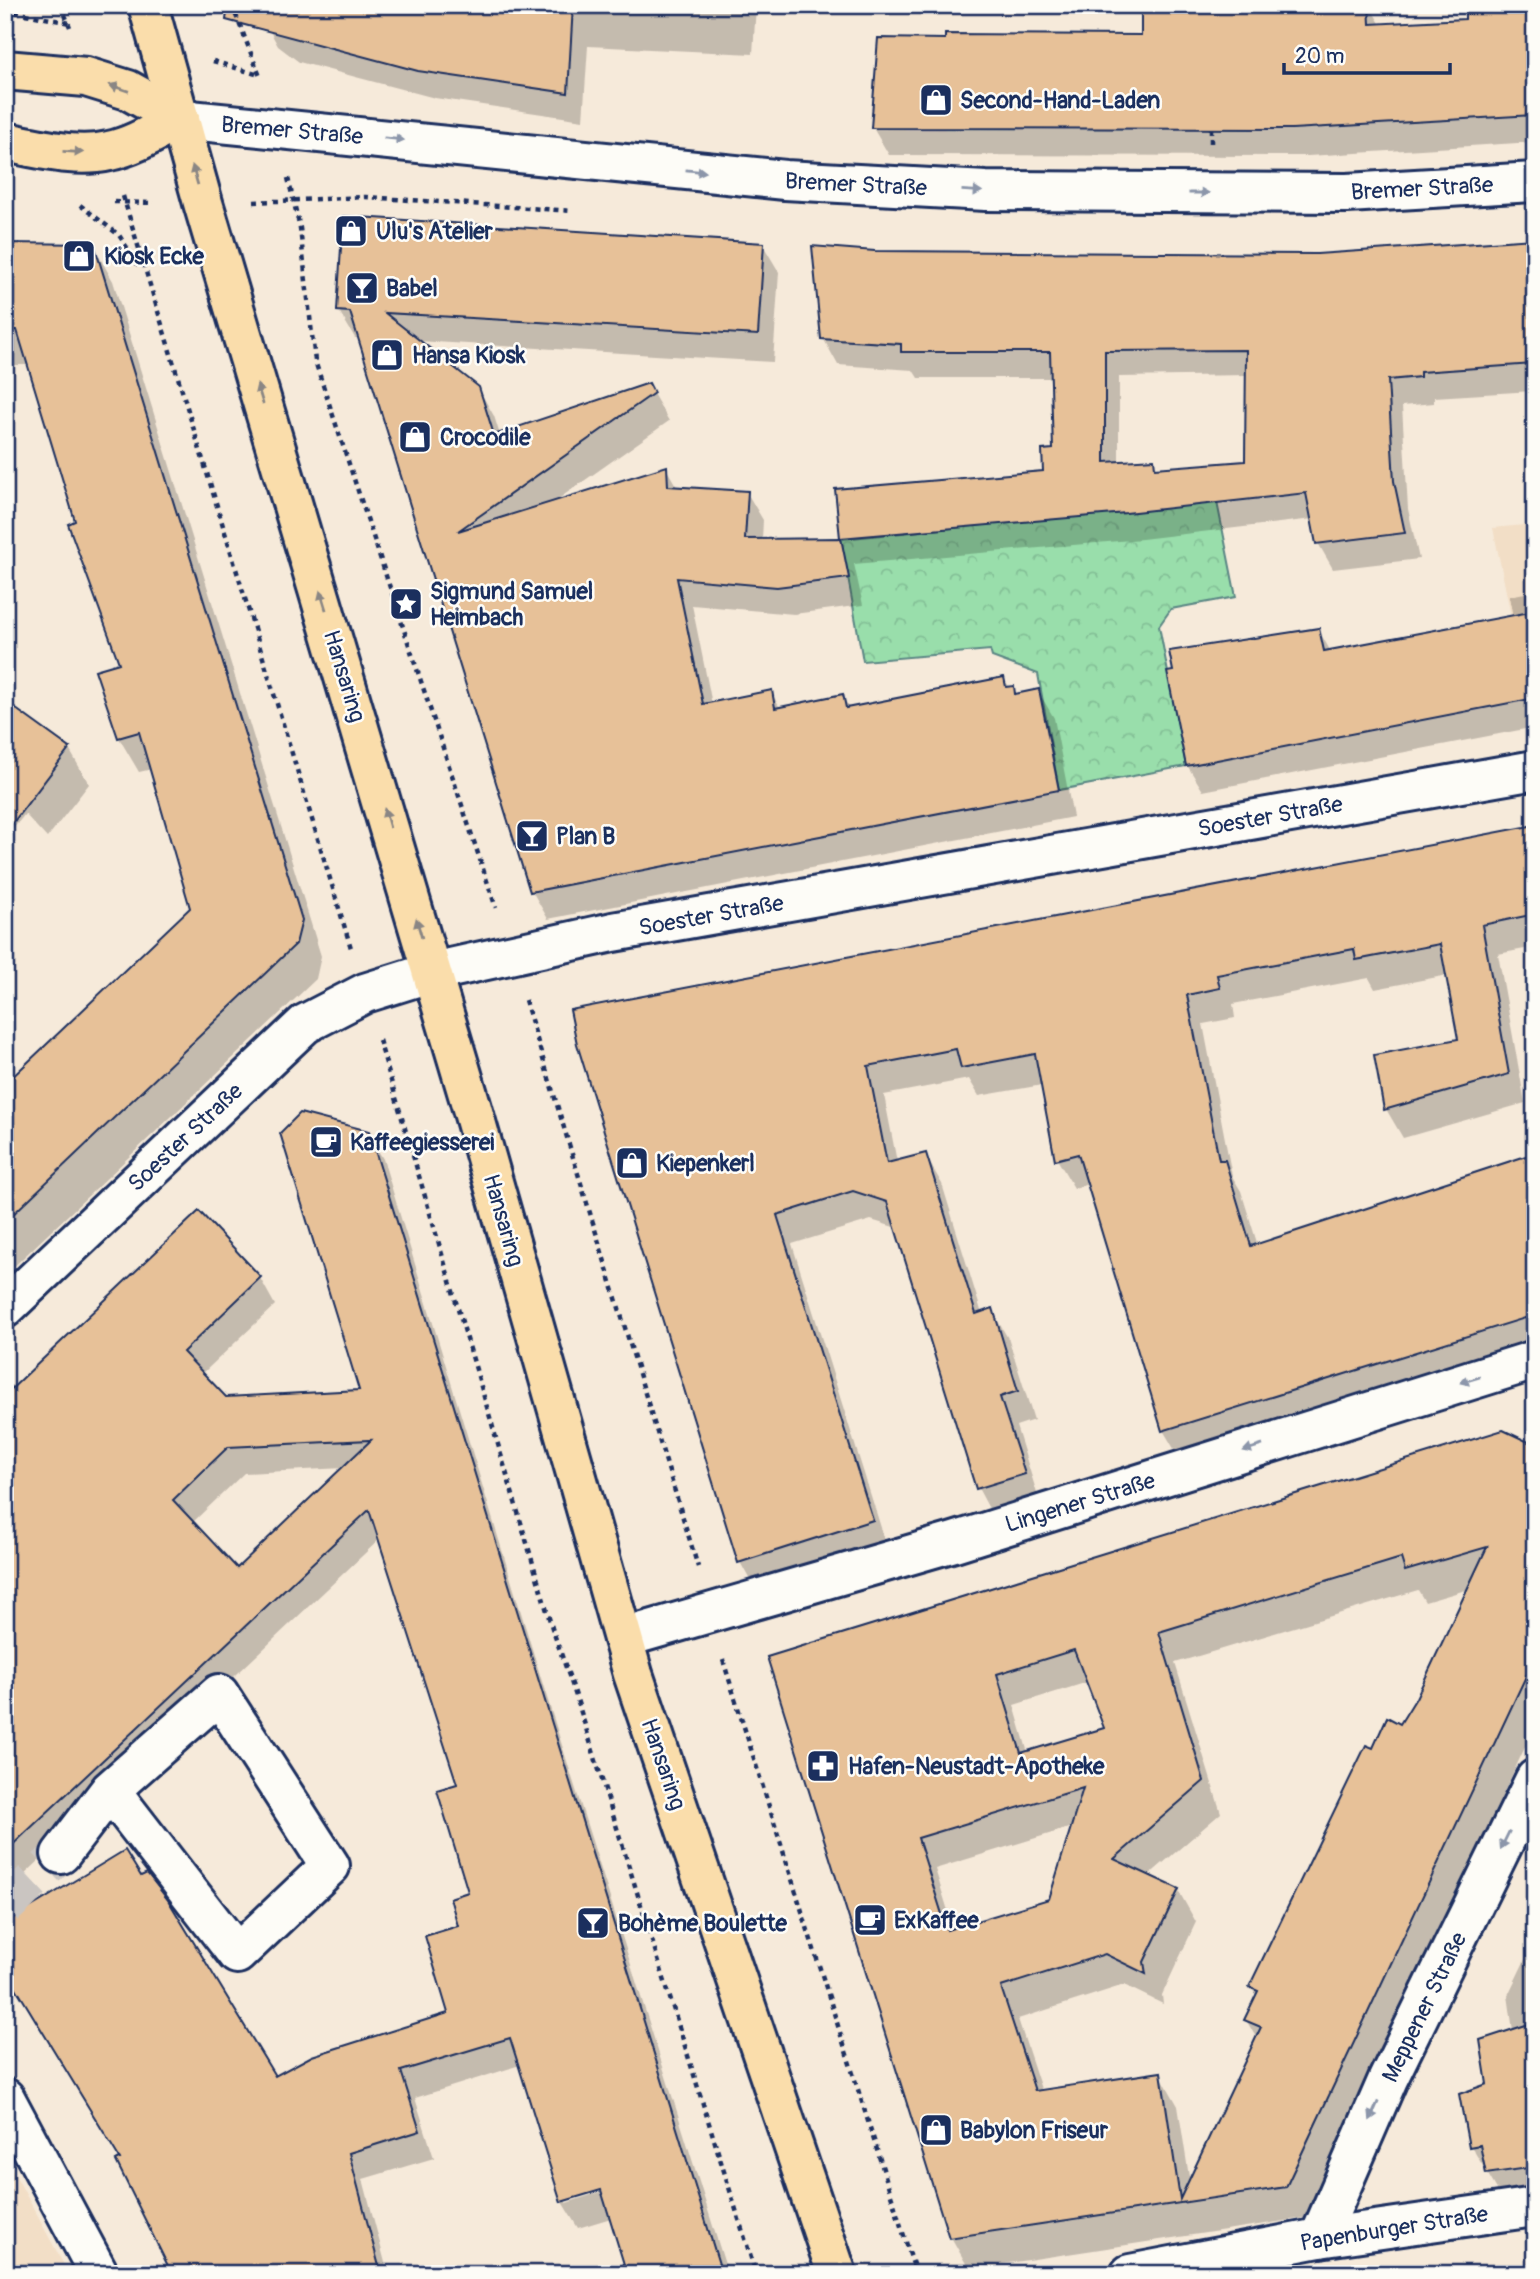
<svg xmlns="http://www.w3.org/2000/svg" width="1540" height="2279" font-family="Pangolin,sans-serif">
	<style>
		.built { fill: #f2dec6 }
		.forest { fill: url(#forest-crowns); stroke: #5a8684; stroke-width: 2 }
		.shadow { fill: #0003; fill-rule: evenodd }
		.building { fill: #e7c198; stroke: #1b2f5e; stroke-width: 2; fill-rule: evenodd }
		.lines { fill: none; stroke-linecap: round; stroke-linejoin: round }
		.minor-tunnel { stroke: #cac5c1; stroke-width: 38; stroke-dasharray: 38 19; stroke-linecap: butt }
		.minor-casing { stroke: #1b2f5e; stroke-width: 44 }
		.major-casing { stroke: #1b2f5e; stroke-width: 44 }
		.path { stroke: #1b2f5e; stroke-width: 4.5; stroke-dasharray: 5 5; stroke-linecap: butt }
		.minor { stroke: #fdfcf7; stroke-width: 38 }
		.major { stroke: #faddab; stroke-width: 38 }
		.oneway { fill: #8a8684 }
		.oneway2 { fill: #8c96aa }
		.labels { text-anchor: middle; stroke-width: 5; stroke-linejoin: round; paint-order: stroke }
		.poi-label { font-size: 23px; font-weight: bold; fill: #1b2f5e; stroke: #fdfcf7; text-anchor: start }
		.street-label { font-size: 23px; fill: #1b2f5e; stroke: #fdfcf7 }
	</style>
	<defs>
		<pattern id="forest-crowns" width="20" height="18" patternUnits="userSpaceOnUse" patternTransform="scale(1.75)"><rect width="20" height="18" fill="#99deab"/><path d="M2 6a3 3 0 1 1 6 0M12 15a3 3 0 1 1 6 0" fill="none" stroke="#83bf96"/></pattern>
	</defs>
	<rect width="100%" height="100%" fill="#f6eada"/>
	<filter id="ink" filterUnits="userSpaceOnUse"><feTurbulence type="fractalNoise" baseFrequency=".0143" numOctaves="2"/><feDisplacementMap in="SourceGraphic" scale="14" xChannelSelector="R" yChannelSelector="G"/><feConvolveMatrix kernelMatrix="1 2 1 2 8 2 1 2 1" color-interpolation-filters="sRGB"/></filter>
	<g filter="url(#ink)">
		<g class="built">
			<polygon points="1535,524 1535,698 1528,699 1493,528"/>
			<polygon points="5,2156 69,2274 5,2274"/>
		</g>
		<polygon class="forest" points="1217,502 1236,597 1171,609 1159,626 1186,766 1059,790 1038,674 992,657 990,650 863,661 841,539"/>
		<g class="shadow">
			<polygon points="256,5 756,5 753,54 588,46 583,120 435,98 299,62 278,46"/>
			<polygon points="1143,5 1369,5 1381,25 1467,21 1535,11 1535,142 1308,156 889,155 873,128 946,41 1143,37"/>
			<path d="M1535,241V394L1533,391L1434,397V403L1402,406L1408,509L1419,559L1333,569L1318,543L1313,519L1142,539L854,564L863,605L794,614L692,605L712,704L771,692L780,708L842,696L850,709L1003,679L1017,695L1038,691L1054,718L1073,817L548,919L532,891L360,338H355L339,311L763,245L779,272L773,362L418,341L478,388L494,416L500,435L648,385L669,421L554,502L666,468L678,489L747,493L763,520L762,540H843L842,537L1044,473L1054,451L1053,378H918L913,370L838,365L823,338L875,252L1317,256ZM1248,375L1247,463L1158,469L1153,461L1119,463V377Z"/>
			<polygon points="5,245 93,246 113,281 321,956 316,979 5,1275 5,1087 192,908 152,769 139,772 119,738 121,664 29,365 5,365"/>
			<polygon points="1535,591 1535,727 1203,791 1187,765 1318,629 1331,652 1513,617 1509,596"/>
			<polygon points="5,703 69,749 89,784 47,838 25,814 5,839"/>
			<polygon points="1535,826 1535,947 1498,954 1525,1103 1403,1138 1386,1109 1460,1041 1448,975 1375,989 1369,978 1233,1004 1235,1018 1203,1024 1232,1176 1241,1191 1258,1246 1535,1156 1535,1350 1180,1459 1163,1430 1089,1184 1074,1188 1057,1159 1042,1085 979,1096 969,1079 884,1095 897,1162 925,1155 942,1184 982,1314 992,1311 1009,1340 1034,1420 1016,1426 1040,1503 994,1518 978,1488 897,1228 871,1220 792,1244 888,1550 756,1591 740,1562 578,1043"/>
			<path d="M367,1132L383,1159L544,1688L728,2274H629L611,2218L578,2228L562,2202L520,2065L415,2098L434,2158L363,2179L388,2274H174L274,2079L450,2014L471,1893L459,1786L380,1539L5,1893V1398L260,1278L275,1305L202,1374L225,1399L361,1391ZM344,1468L237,1570L192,1523L244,1473ZM609,2186L610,2189L566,2203V2199Z"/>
			<path d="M1535,1448V1726L1304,2218L969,2269L951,2237L769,1658ZM1469,1589L1417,1698L1401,1726L1373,1750L1251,1987L1257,1997L1246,2020L1257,2039L1190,2183L1178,2106L1160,2074L1042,2092L1018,2019L1124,1985L1163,2004L1162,1995L1196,1922L1178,1890L1148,1876L1221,1813L1175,1663L1418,1590L1425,1602ZM1088,1682L1106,1729L1028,1753L1014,1705ZM1072,1827L1050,1900L954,1930L935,1869Z"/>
			<polygon points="1535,1939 1535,2204 1508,2208 1471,2146 1489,2085 1513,2031 1508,1995"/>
			<polygon points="1535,2269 1535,2274 1501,2274"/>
		</g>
		<g class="building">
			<polygon points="228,5 573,5 568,93 418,71 226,20"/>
			<polygon points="1141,5 1369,5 1370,24 1465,19 1465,14 1535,10 1535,115 1292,129 871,128 878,38 945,39 945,34 1141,35"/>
			<polygon points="343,216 764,243 758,335 385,313 479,387 494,435 649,383 654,393 458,531 667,466 668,486 748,491 745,539 841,538 849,578 777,587 677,578 703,704 772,690 775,708 843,694 846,708 1004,677 1006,687 1014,686 1015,694 1039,689 1059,790 530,892 350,312 337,311"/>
			<path d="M1535,239V364L1420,372V377L1388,380L1394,481L1405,533L1316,544L1306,493L1126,513L840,538L835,489L1043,471L1042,450L1053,449L1050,352H901V344L821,339L812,246L875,251L1317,254ZM1246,350L1245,461L1155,468L1154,459L1105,462V351Z"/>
			<polygon points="5,243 94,244 302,920 296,944 5,1222 5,1084 190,908 139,732 118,738 95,670 119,663 68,524 75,521 17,330 5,330"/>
			<polygon points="1535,611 1535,698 1186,766 1167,672 1173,671 1169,651 1319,628 1324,651"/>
			<polygon points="5,701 70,748 5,833"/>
			<polygon points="1535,825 1535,914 1482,925 1509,1074 1384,1110 1374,1055 1458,1039 1440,944 1356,960 1354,949 1217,975 1220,988 1187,995 1219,1160 1225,1160 1251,1246 1535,1153 1535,1315 1162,1431 1078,1154 1055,1160 1035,1054 961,1068 956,1049 868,1066 887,1163 926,1153 976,1314 993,1308 1018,1391 1000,1397 1025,1474 976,1489 887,1202 853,1191 777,1215 873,1520 738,1563 577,1044 570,1010"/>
			<path d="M300,1113L369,1131L722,2274H627L601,2190L561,2202L510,2038L401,2071L420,2131L349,2153L381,2274H172L116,2161L120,2159L5,1970V1923L125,1850L141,1876L147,1873L168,1900L275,2076L312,2056L448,2013L425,1936L458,1926L450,1898L468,1892L437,1790L457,1784L369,1510L5,1852V1395L199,1211L261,1277L183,1352L226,1397L359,1390L280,1133ZM371,1440L237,1568L173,1500L228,1447Z"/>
			<path d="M1503,1430L1535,1445V1657L1286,2187L949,2238L767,1657ZM1487,1547L1416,1698L1400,1724L1387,1717L1373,1748L1366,1745L1249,1987L1258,1991L1244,2020L1261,2027L1180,2199L1161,2072L1035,2091L1001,1987L1105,1954L1146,1974L1144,1962L1179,1889L1114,1859L1204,1781L1159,1632L1401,1558L1405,1571ZM1074,1650L1104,1728L1021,1753L997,1674ZM1083,1788L1049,1899L947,1930L918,1838Z"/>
			<polygon points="1535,2022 1535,2167 1486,2174 1480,2145 1469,2147 1459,2094 1487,2084 1480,2040"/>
		</g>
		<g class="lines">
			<polyline class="minor-tunnel" points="5,1907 61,1854"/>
			<defs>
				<g id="minor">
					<polyline points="180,119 785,180 986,191 1347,193 1535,182"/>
					<polyline points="5,1308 305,1024 365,993 432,972 613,932 1535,770"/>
					<polyline points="623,1638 954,1542 1535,1360"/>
					<polyline points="61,1854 110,1790 219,1694 330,1866 237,1954 110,1790"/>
					<polyline points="5,2098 99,2274"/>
					<polyline points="1319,2238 1388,2079 1535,1779"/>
					<polyline points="1130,2274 1319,2238 1535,2207"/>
				</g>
				<g id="major">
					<polyline points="148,5 203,203 472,1108 633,1674 837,2274"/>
					<polyline points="5,70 86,77 128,90 180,119"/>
					<path d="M5,142C38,148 76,159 109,151C134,146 157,131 180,119"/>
				</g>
			</defs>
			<use href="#minor" class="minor-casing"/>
			<use href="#major" class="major-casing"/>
			<g class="path">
				<polyline points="61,5 70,27"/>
				<polyline points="232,5 261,79"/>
				<polyline points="5,10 70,23"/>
				<polyline points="213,61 259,75"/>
				<polyline points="1211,128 1211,144"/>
				<polyline points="288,178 300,228 315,361 496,908"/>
				<polyline points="123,196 351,948"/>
				<polyline points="114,202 154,203"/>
				<polyline points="254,202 366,197 573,211"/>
				<polyline points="80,205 119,235 140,268"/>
				<polyline points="525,1000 698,1567"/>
				<polyline points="379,1040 552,1628 574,1690 756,2274"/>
				<polyline points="723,1660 916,2274"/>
			</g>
			<use href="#minor" class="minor"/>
			<use href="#major" class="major"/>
		</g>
		<defs><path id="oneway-solid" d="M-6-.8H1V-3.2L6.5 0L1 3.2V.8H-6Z" transform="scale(1.75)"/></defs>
		<g class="oneway">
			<use href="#oneway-solid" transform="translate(119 88) rotate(-161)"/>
			<use href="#oneway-solid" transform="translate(73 152) rotate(3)"/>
			<use href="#oneway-solid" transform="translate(195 175) rotate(-106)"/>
			<use href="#oneway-solid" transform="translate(260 394) rotate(-107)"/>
			<use href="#oneway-solid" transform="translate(323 600) rotate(-107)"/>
			<use href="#oneway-solid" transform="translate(387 818) rotate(-106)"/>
			<use href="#oneway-solid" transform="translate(419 928) rotate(-106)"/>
		</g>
		<g class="oneway2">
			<use href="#oneway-solid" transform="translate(394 139) rotate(6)"/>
			<use href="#oneway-solid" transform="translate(696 171) rotate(6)"/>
			<use href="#oneway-solid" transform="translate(972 191) rotate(3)"/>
			<use href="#oneway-solid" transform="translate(1199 193)"/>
			<use href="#oneway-solid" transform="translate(1470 1380) rotate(163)"/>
			<use href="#oneway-solid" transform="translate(1253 1448) rotate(163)"/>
			<use href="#oneway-solid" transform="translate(1505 1840) rotate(116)"/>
			<use href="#oneway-solid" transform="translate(1374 2111) rotate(114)"/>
		</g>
	</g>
	<defs>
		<symbol id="shop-square" viewBox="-11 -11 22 22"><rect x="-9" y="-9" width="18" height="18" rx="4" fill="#1b2f5e" stroke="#fdfcf7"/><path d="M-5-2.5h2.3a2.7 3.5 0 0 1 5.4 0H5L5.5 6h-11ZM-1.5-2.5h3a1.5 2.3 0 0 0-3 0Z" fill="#fff"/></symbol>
		<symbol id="bar-square" viewBox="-11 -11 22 22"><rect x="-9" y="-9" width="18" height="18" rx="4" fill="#1b2f5e" stroke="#fdfcf7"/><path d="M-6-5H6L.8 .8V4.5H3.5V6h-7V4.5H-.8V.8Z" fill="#fff"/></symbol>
		<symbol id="sight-square" viewBox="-11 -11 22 22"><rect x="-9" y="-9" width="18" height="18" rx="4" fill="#1b2f5e" stroke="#fdfcf7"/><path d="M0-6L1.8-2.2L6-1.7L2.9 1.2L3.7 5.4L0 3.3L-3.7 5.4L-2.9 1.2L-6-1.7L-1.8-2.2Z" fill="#fff"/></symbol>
		<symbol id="cafe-square" viewBox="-11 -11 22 22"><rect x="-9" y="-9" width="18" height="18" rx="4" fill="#1b2f5e" stroke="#fdfcf7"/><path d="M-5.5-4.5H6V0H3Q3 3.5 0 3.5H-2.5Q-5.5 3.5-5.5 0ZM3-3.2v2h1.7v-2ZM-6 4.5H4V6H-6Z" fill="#fff"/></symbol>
		<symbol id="pharmacy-square" viewBox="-11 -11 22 22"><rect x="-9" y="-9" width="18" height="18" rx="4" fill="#1b2f5e" stroke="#fdfcf7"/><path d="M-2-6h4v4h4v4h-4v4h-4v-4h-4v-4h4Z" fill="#fff"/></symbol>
	</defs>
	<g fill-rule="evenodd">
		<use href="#shop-square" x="917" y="81" width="38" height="38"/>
		<use href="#shop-square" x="332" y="212" width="38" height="38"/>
		<use href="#shop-square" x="60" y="237" width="38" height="38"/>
		<use href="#bar-square" x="343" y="269" width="38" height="38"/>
		<use href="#shop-square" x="368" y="336" width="38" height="38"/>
		<use href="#shop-square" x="396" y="418" width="38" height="38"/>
		<use href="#sight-square" x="387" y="585" width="38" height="38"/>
		<use href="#bar-square" x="513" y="817" width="38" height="38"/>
		<use href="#cafe-square" x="307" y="1123" width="38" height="38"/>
		<use href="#shop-square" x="613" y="1144" width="38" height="38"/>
		<use href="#pharmacy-square" x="804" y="1747" width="38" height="38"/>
		<use href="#cafe-square" x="851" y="1901" width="38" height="38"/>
		<use href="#bar-square" x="574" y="1904" width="38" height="38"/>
		<use href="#shop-square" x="917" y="2111" width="38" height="38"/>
	</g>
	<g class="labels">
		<g class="poi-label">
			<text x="960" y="108">Second-Hand-Laden</text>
			<text x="376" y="239">Ulu's Atelier</text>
			<text x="104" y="264">Kiosk Ecke</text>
			<text x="386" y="296">Babel</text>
			<text x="412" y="363">Hansa Kiosk</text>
			<text x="440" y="445">Crocodile</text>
			<text x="430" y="599">Sigmund Samuel<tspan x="430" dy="26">Heimbach</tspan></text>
			<text x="556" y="844">Plan B</text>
			<text x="350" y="1150">Kaffeegiesserei</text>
			<text x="656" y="1171">Kiepenkerl</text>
			<text x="848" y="1774">Hafen-Neustadt-Apotheke</text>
			<text x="894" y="1928">ExKaffee</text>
			<text x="618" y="1931">Bohème Boulette</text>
			<text x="960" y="2138">Babylon Friseur</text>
		</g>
		<g class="street-label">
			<text transform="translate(292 130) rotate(5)" y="8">Bremer Straße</text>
			<text transform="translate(856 184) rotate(3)" y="8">Bremer Straße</text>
			<text transform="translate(1422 188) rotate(-3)" y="8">Bremer Straße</text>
			<text transform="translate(345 676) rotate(73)" y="8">Hansaring</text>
			<text transform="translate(1270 816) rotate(-10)" y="8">Soester Straße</text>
			<text transform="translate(711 915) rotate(-10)" y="8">Soester Straße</text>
			<text transform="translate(185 1137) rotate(-43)" y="8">Soester Straße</text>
			<text transform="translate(504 1220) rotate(74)" y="8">Hansaring</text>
			<text transform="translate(1080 1502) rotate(-17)" y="8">Lingener Straße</text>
			<text transform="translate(664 1764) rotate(71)" y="8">Hansaring</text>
			<text transform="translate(1424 2007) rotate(-64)" y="8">Meppener Straße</text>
			<text transform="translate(1394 2228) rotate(-9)" y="8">Papenburger Straße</text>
		</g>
	</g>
	<rect width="1540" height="2279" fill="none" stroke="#fdfcf7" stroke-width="28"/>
	<rect x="14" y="14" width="1512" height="2251" fill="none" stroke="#1b2f5e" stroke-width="2.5" filter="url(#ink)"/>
	<path d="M1284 63v10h166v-10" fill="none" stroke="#1b2f5e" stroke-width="3.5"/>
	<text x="1295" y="63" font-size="21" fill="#1b2f5e" stroke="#fdfcf7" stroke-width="5" paint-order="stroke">20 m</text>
</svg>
